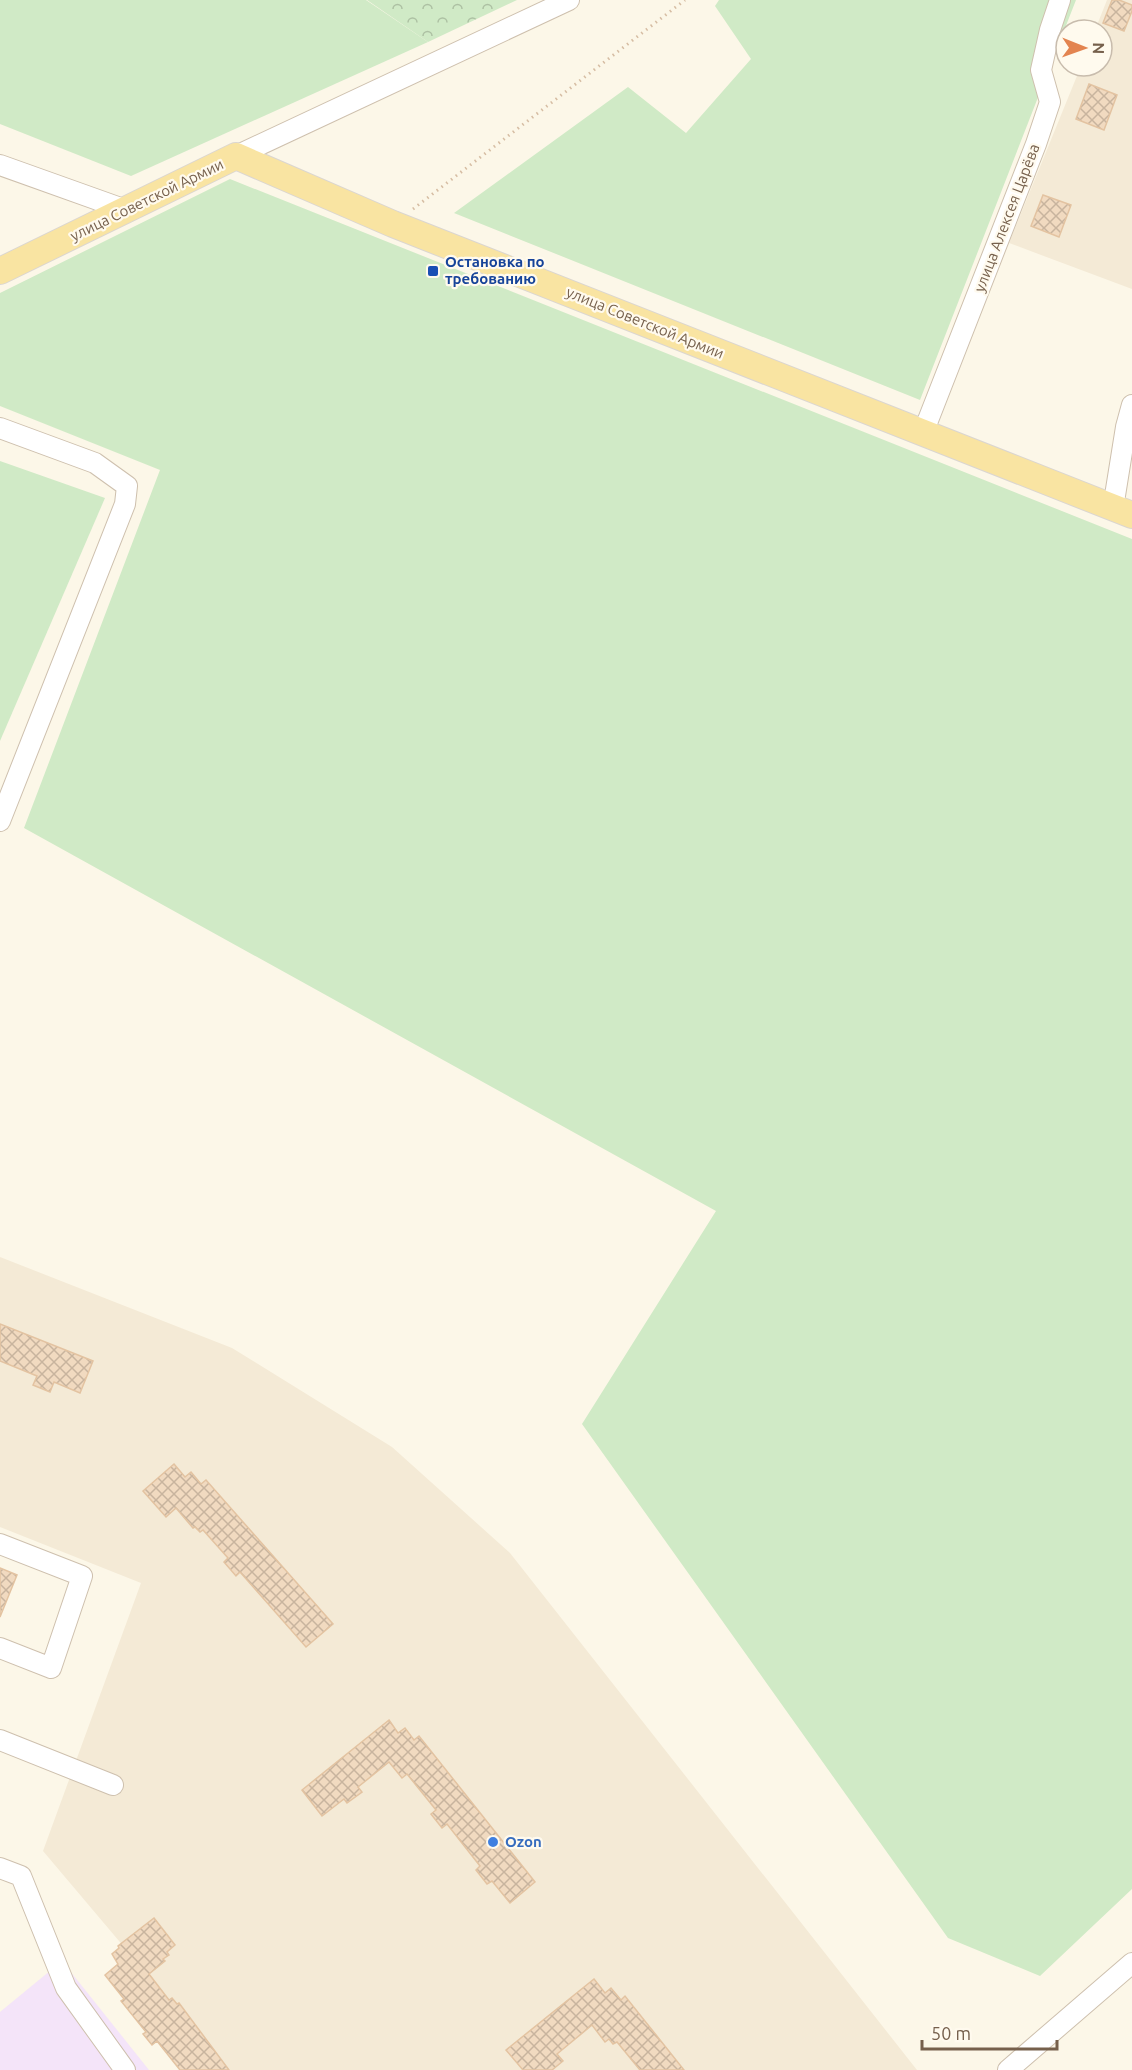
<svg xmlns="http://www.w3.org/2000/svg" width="1132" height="2070" font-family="Ubuntu,sans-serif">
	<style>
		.residential { fill: #f4ead6 }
		.education { fill: #f4e4f9 }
		.green { fill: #d0eac6 }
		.forest { fill: url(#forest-crowns) }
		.building { fill: url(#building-cross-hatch); stroke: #e3c3a1; stroke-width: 1.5 }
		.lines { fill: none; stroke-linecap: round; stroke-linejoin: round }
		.minor-casing { stroke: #cec0ae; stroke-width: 22 }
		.major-casing { stroke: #dbd6d0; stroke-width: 28 }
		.path { stroke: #d6bda3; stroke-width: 3; stroke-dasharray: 1.5 4.5; stroke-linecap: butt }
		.minor { stroke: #fff; stroke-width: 20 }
		.major { stroke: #f9e4a2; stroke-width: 26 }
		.transit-dot { fill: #1a4fb4; stroke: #fffaee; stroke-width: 2 }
		.shop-dot { fill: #3f7fe0; stroke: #fffaee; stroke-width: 2 }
		.labels { text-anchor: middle; stroke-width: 4.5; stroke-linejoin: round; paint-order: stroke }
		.street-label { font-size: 15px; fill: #76604c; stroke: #fffaee }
		.transit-label { font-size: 15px; font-weight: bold; fill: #164399; stroke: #fffaee; text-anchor: start }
		.shop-label { font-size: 15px; font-weight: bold; fill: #366cbe; stroke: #fffaee; text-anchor: start }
	</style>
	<defs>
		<pattern id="forest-crowns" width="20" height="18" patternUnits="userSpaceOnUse" patternTransform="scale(1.5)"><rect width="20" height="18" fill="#d0eac6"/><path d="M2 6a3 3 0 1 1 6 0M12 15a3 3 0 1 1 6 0" fill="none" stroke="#adc1a3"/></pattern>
		<pattern id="building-cross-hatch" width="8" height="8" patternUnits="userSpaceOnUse" patternTransform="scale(1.5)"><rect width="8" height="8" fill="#f1dac0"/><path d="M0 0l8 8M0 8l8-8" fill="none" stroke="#c8b49e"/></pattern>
	</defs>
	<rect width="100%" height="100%" fill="#fcf7e8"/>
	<g class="residential">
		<polygon points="1107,0 1132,0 1132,289 1009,243 1081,66 1102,66 1102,30 1095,30"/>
		<polygon points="0,1257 232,1348 392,1447 510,1553 917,2070 228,2070 43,1851 141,1583 0,1527"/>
	</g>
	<polygon class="education" points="62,1961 149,2070 0,2070 0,2012"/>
	<g class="green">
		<polygon points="0,0 366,0 428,42 131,176 0,124"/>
		<polygon points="719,0 1076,0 920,400 454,213 628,87 686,133 751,59 715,6"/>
		<polygon points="230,179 1132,539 1132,1889 1040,1976 948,1938 582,1424 716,1211 24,828 160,470 0,406 0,293"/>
		<polygon points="0,461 105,498 0,741"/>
	</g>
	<polygon class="forest" points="367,0 517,0 428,42"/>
	<g class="building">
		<polygon points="1112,0 1119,0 1132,5 1132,11 1124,31 1103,23"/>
		<polygon points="1089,84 1117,95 1104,130 1076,119"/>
		<polygon points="1043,195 1071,205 1059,237 1031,226"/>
		<polygon points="0,1324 93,1361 80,1393 54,1382 50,1392 33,1385 37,1376 0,1361"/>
		<polygon points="174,1464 185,1477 191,1472 201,1484 206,1480 333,1624 306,1647 240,1572 236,1576 224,1562 228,1558 203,1530 200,1532 195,1527 193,1528 176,1508 166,1517 143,1491"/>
		<polygon points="0,1568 17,1575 0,1617"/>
		<polygon points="389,1720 398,1733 405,1728 414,1740 419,1736 535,1882 510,1903 492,1881 487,1884 476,1870 480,1866 447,1824 442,1828 431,1814 436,1810 407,1774 402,1778 389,1762 358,1787 362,1792 347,1803 344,1799 322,1816 302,1790"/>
		<polygon points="154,1918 175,1945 167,1952 169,1955 163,1959 165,1961 149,1974 169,2000 172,1998 177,2004 179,2003 229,2070 180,2070 157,2041 152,2045 143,2034 146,2032 121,2001 124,1999 105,1975 118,1964 112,1954 119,1948 118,1946"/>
		<polygon points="594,1979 605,1993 611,1988 621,2000 625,1996 684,2070 640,2070 617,2042 613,2044 609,2039 605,2042 592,2025 557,2054 563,2061 552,2070 523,2070 506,2050"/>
	</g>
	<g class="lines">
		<defs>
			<g id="minor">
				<polyline points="236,156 569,0"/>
				<polyline points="0,165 126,210"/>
				<polyline points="0,428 95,463 127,486 125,504 0,821"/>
				<polyline points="923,433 1036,144 1050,102 1041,70 1050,30 1060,0"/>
				<polyline points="1113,508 1126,427 1132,405"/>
				<polyline points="0,1544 82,1576 51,1668 0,1648"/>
				<polyline points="0,1740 113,1785"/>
				<polyline points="0,1868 21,1876 66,1988 125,2070"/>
				<polyline points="1008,2070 1132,1963"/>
			</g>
			<polyline id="major" points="0,271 236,156 393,224 1132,515"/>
		</defs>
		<use href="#minor" class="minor-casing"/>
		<use href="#major" class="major-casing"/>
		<polyline class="path" points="413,209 685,0"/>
		<use href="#minor" class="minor"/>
		<use href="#major" class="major"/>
	</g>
	<rect class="transit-dot" x="427" y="265" width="12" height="12" rx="3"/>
	<circle class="shop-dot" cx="493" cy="1842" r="6"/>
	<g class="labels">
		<g class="street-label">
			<text transform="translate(147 200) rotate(-26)" y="5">улица Советской Армии</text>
			<text transform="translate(1007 218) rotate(-69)" y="5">улица Алексея Царёва</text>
			<text transform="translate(645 323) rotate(22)" y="5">улица Советской Армии</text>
		</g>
		<g class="transit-label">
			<text x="445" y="267">Остановка по<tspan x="445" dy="17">требованию</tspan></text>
		</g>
		<g class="shop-label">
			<text x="505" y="1847">Ozon</text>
		</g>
	</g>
	<g transform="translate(1084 48) rotate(91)"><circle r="28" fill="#fffaee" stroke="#c8bcad" stroke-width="1.5"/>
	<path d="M0-4.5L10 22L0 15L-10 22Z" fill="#e38450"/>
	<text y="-9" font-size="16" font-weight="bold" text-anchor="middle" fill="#76604c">N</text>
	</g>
	<path d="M922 2040v9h135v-9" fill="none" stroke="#76604c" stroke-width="3"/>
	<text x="931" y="2040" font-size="18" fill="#76604c" stroke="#fffaee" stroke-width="4.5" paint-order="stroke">50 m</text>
</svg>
